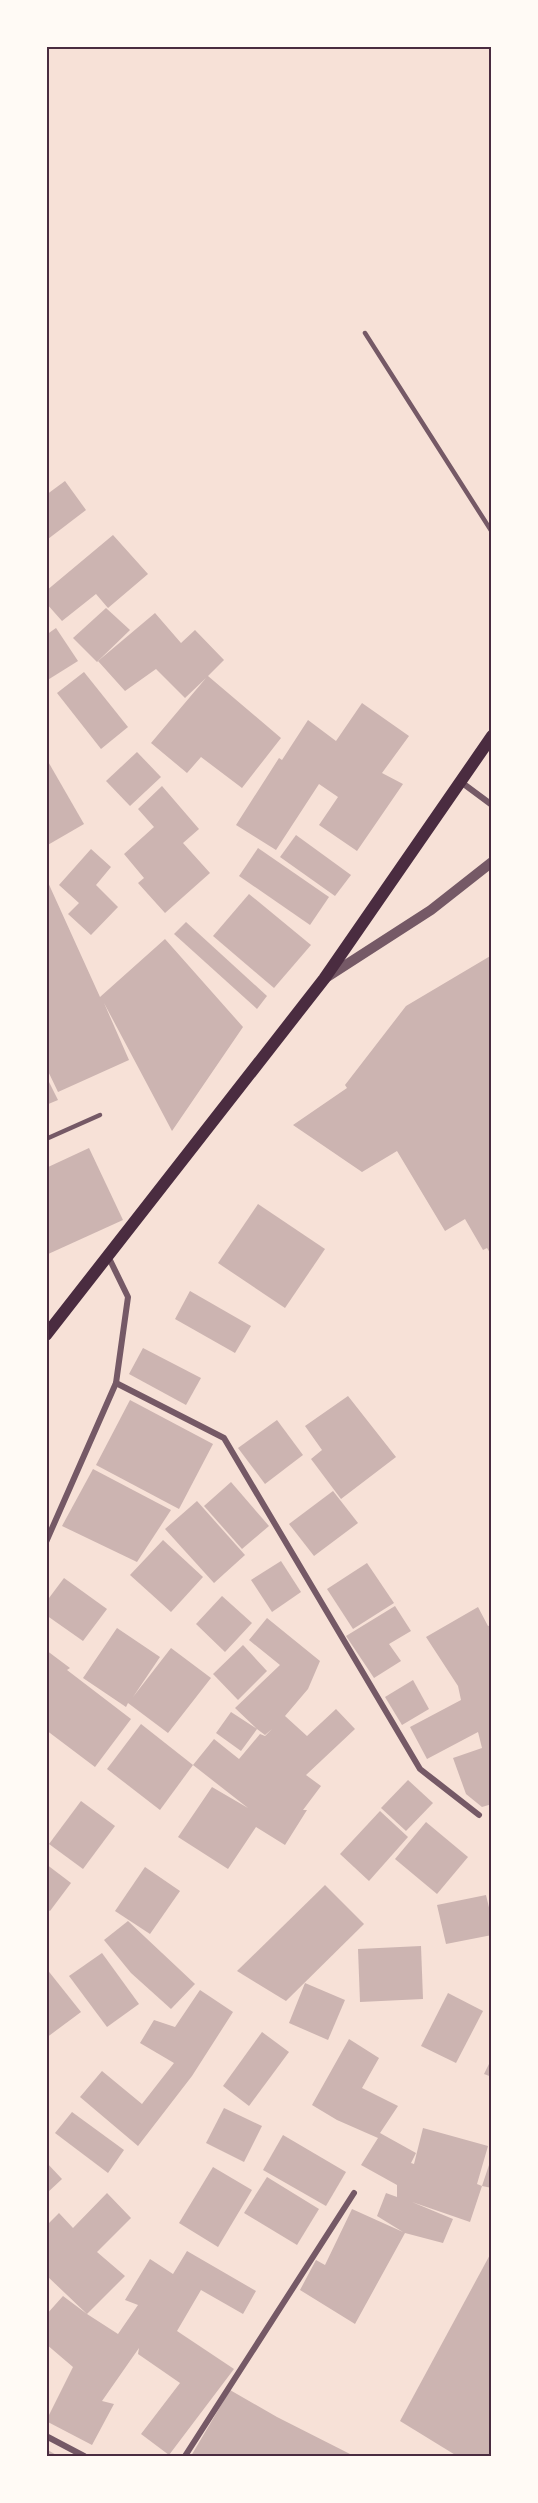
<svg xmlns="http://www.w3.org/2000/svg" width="538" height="2503" font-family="'DM Sans',sans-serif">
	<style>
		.building { fill: #ccb4b1 }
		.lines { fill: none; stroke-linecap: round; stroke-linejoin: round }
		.service { stroke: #755966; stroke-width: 4.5 }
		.minor { stroke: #755966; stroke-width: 6 }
		.tertiary { stroke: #755966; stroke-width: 10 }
		.secondary { stroke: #4a2c40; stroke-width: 12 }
		.neatline { fill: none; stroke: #4a2c40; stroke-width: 2 }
	</style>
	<rect width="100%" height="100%" fill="#f7e1d7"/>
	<g class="building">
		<polygon points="65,481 86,510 48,539 46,495"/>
		<polygon points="113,535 148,574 108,608 96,594 62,621 46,603 46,591"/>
		<polygon points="106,608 130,630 97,662 73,638"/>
		<polygon points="155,613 181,643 195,630 224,660 208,676 281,738 242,788 201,757 187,773 151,743 206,678 185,698 156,669 125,691 98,661"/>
		<polygon points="56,628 78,661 46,681 46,635"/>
		<polygon points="84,672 128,727 101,749 57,693"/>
		<polygon points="362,703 409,736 382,773 403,784 357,851 319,825 338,797 319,784 276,850 236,825 279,758 282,760 308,720 336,741"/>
		<polygon points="137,752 161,777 130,806 106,781"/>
		<polygon points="46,758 84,824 46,846"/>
		<polygon points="162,786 199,829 183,843 210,873 165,913 138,883 144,878 124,854 154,827 138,809"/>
		<polygon points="296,835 351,875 335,896 280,857"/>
		<polygon points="258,848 329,897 310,925 239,876"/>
		<polygon points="91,849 111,867 96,885 118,907 91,935 68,914 79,903 59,885"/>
		<polygon points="46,878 100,997 165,939 243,1027 172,1131 104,1003 129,1060 58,1092 46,1067"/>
		<polygon points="249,894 311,945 274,988 213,936"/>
		<polygon points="186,922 267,996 257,1009 174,934"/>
		<polygon points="492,955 492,1256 487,1248 483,1250 465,1219 445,1231 397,1151 362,1172 293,1125 347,1088 345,1085 406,1006"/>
		<polygon points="46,1076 58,1100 46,1105"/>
		<polygon points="89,1148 123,1220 46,1255 46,1168"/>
		<polygon points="258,1204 325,1249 285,1308 218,1263"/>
		<polygon points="190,1291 251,1326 235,1353 175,1319"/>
		<polygon points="143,1348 201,1378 186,1405 129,1374"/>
		<polygon points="348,1396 396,1457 341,1499 311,1459 322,1450 305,1426"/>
		<polygon points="130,1400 213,1444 179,1509 96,1465"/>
		<polygon points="277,1420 303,1455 265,1484 238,1448"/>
		<polygon points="93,1469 171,1510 137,1562 62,1526"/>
		<polygon points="231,1482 269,1526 242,1549 204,1506"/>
		<polygon points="333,1491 358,1523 314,1556 289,1524"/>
		<polygon points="197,1501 245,1555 214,1583 165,1529"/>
		<polygon points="163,1540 203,1577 171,1612 130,1575"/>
		<polygon points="281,1561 301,1592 272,1612 251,1580"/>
		<polygon points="367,1563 394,1603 353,1629 327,1589"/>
		<polygon points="64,1578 107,1609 83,1641 46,1615 46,1602"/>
		<polygon points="222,1596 252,1623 225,1652 196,1624"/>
		<polygon points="395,1606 411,1631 389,1644 401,1661 374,1678 346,1636"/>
		<polygon points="478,1607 488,1626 492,1625 492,1804 482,1807 466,1794 453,1758 482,1748 478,1732 427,1759 410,1727 461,1700 458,1686 426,1637"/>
		<polygon points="267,1618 320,1661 308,1689 285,1716 307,1736 336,1709 355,1729 306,1775 321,1786 303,1810 307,1810 285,1845 256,1827 228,1869 178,1837 212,1787 248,1808 193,1765 214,1739 239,1759 260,1734 265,1736 272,1729 265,1735 257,1729 241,1751 216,1733 231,1712 257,1729 235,1708 280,1665 249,1640"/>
		<polygon points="117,1628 160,1657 133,1697 171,1648 211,1678 168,1733 128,1703 126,1707 83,1678"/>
		<polygon points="243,1645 267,1671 238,1700 213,1674"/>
		<polygon points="46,1650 70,1668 67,1670 131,1719 95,1767 46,1730"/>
		<polygon points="413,1680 429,1709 402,1725 385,1697"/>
		<polygon points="141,1724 193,1765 160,1810 107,1769"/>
		<polygon points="408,1780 433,1803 406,1831 381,1808"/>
		<polygon points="81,1801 115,1826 83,1869 49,1844"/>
		<polygon points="380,1811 408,1837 369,1881 340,1854"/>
		<polygon points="426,1822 468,1857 437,1894 395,1859"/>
		<polygon points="46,1864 71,1883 50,1911 46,1909"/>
		<polygon points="145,1867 180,1891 150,1934 115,1911"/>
		<polygon points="325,1885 364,1924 286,2001 237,1971"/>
		<polygon points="486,1895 492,1920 492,1935 446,1944 437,1905"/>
		<polygon points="128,1921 195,1984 171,2009 131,1973 104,1940"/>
		<polygon points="421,1946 423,1999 360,2002 358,1949"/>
		<polygon points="102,1953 139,2004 107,2027 69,1976"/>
		<polygon points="46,1968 81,2012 46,2038"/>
		<polygon points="305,1983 345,2000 328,2040 289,2023"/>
		<polygon points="200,1990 233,2012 192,2076 138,2146 80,2097 102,2071 142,2104 174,2063 140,2043 154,2020 175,2027"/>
		<polygon points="448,1993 483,2011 456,2063 421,2046"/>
		<polygon points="262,2032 289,2052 249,2106 223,2086"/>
		<polygon points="349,2039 379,2058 362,2088 398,2106 380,2133 416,2153 411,2163 414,2164 423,2128 488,2146 477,2184 482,2186 470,2222 412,2202 453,2219 443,2243 405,2233 355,2324 300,2290 316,2260 325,2265 352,2209 403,2232 377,2216 386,2193 397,2197 397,2185 361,2165 378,2138 337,2120 312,2105"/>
		<polygon points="492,2058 492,2077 484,2074"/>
		<polygon points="224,2108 262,2126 244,2162 206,2143"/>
		<polygon points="72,2112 124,2150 108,2173 55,2133"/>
		<polygon points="283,2135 346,2172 326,2206 263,2170"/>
		<polygon points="491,2159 492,2159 492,2188 482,2186"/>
		<polygon points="46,2162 62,2179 46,2194"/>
		<polygon points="213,2167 252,2190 218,2247 179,2223"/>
		<polygon points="267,2177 319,2209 297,2245 244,2213"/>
		<polygon points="107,2193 131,2218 97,2252 125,2276 87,2314 118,2334 138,2305 125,2300 150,2259 173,2274 187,2251 256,2291 243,2314 201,2290 177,2331 234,2369 169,2455 141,2434 180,2383 138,2354 139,2348 102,2401 114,2404 92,2445 46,2421 73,2367 46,2344 46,2315 63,2296 87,2314 46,2275 46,2226 59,2213 73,2228"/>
		<polygon points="492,2251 492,2456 457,2456 400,2421"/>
		<polygon points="230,2390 277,2417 352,2455 191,2456"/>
		<polygon points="46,2449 58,2456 46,2456"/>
	</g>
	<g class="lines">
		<g class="service">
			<polyline points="365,333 492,532"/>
			<polyline points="46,1139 100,1115"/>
		</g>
		<g class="minor">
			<polyline points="461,782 492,805"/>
			<polyline points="116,1383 224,1438 420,1769 479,1815"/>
			<polyline points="46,1542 116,1383 128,1297 108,1256"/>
			<polyline points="46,2436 84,2456"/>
			<polyline points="185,2456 354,2193"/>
		</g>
		<polyline class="tertiary" points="324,979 431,910 492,862"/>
		<polyline class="secondary" points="46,1335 324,979 492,736"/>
	</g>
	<rect width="538" height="2503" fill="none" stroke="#fffaf5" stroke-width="96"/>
	<rect x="48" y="48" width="442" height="2407" class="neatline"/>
</svg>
